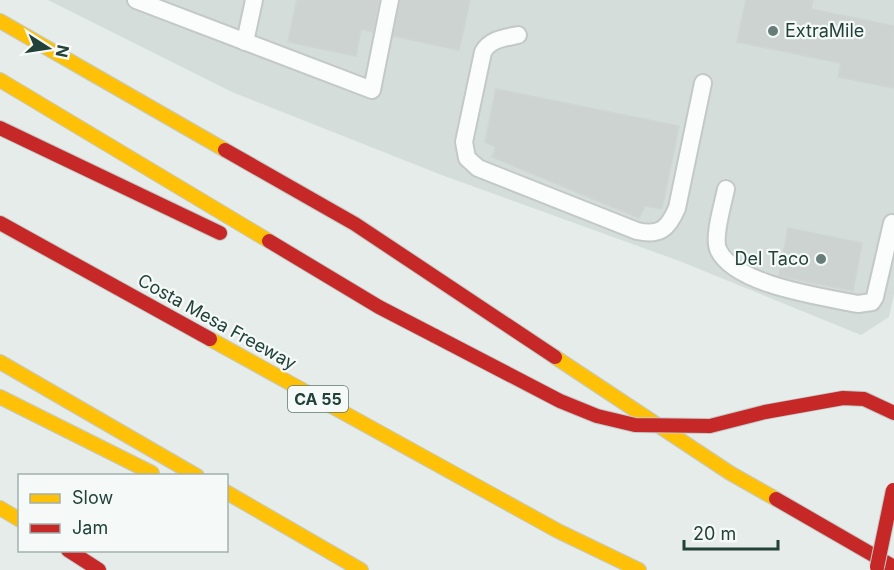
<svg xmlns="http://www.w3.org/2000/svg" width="894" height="570" font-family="Inter,sans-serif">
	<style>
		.built { fill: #d4ddd9 }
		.building { fill: #cdd3d1; stroke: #cfd5d2; stroke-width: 1.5 }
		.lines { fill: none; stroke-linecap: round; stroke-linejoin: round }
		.lane-casing { stroke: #c3c9c6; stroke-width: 20 }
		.slow-casing { stroke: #c2cbc8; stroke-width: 16 }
		.jam-casing { stroke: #c2cbc8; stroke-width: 16 }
		.lane { stroke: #fbfcfc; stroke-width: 16 }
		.slow { stroke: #ffc107; stroke-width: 14 }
		.jam { stroke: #c62828; stroke-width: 14 }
		.jam-bridge-casing { stroke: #c2cbc8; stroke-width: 16; stroke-linecap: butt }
		.jam-bridge { stroke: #c62828; stroke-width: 14 }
		.poi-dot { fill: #677d77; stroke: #f5faf8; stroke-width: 2 }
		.labels { text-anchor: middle; stroke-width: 4.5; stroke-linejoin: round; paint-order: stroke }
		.shield { fill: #f5faf8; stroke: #617872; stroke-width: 1.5 }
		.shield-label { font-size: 16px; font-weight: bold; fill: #224139 }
		.poi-label { font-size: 18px; fill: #224139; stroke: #f5faf8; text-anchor: start }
		.street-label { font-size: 18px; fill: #224139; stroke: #f5faf8 }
	</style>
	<rect width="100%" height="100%" fill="#e6ece9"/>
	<polygon class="built" points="48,0 894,0 894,294 889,317 861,335 682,262 439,174 232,92"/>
	<g class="building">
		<polygon points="297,0 379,0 373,32 361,29 356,56 288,42"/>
		<polygon points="400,0 470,0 459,50 393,36"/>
		<polygon points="746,0 813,0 811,9 894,26 894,88 838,77 841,63 737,42"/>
		<polygon points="496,89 679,126 662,209 645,206 639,218 492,157 496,147 485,142"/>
		<polygon points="788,228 862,243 853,291 779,276"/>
	</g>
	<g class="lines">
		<defs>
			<g id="lane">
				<polyline points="136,0 372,90 390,0"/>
				<path d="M518,35C504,38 490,39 483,52L464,142L467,158L478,168L637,231C660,236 668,229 677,208L703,83"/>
				<polyline points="245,42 254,0"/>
				<path d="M726,189C723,204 713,236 718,249C733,285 824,297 858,304L872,302L875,297L892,223"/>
			</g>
			<g id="slow">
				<polyline points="0,21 225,150"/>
				<polyline points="0,80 269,241"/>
				<polyline points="210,339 558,531 639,570"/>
				<polyline points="555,357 730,473 776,499"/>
				<polyline points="0,362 197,476"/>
				<polyline points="0,397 152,473"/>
				<polyline points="226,492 361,570"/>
				<polyline points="0,508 20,520"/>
			</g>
			<g id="jam">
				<polyline points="0,128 220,233"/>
				<polyline points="225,150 355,224 555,357"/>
				<polyline points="0,223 210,339"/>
				<polyline points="269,241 379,307 435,336"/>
				<polyline points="765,412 843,398 864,399 894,413"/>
				<polyline points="776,499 894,567"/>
				<polyline points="68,550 99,570"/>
			</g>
		</defs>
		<use href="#lane" class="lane-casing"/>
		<use href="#slow" class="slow-casing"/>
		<use href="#jam" class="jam-casing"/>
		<use href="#lane" class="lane"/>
		<use href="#slow" class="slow"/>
		<use href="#jam" class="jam"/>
		<defs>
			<g id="jam-bridge">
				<polyline points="435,336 560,401 597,416 635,425 710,426 765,412"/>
				<polyline points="877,567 893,490"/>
			</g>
		</defs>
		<use href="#jam-bridge" class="jam-bridge-casing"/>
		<use href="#jam-bridge" class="jam-bridge"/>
	</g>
	<g class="poi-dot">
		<circle cx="773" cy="31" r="6"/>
		<circle cx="821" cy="259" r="6"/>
	</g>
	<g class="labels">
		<rect class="shield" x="288" y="386" width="60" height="26" rx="4.5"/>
		<g class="shield-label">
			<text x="318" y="405">CA 55</text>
		</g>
		<g class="poi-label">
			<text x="785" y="37">ExtraMile</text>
			<text x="809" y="265" text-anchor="end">Del Taco</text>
		</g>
		<g class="street-label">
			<text transform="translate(217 322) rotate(29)" y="6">Costa Mesa Freeway</text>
		</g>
	</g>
	<rect x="18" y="474" width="210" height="78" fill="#f5faf8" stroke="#a1b0ac" stroke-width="1.5"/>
	<rect x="30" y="494" width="30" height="9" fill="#ffc107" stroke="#a1b0ac" stroke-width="1.5"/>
	<text x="72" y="504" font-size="18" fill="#224139">Slow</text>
	<rect x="30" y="524" width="30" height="9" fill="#c62828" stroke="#a1b0ac" stroke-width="1.5"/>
	<text x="72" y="534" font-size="18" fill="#224139">Jam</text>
	<g transform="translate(48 48) rotate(102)" stroke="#f5faf8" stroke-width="4.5" paint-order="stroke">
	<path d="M0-4.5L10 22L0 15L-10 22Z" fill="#224139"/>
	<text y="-9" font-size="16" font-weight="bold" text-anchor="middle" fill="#224139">N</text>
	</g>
	<path d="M684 540v9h94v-9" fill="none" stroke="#224139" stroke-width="3"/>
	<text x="693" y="540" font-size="18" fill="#224139" stroke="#f5faf8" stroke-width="4.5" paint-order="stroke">20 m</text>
</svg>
